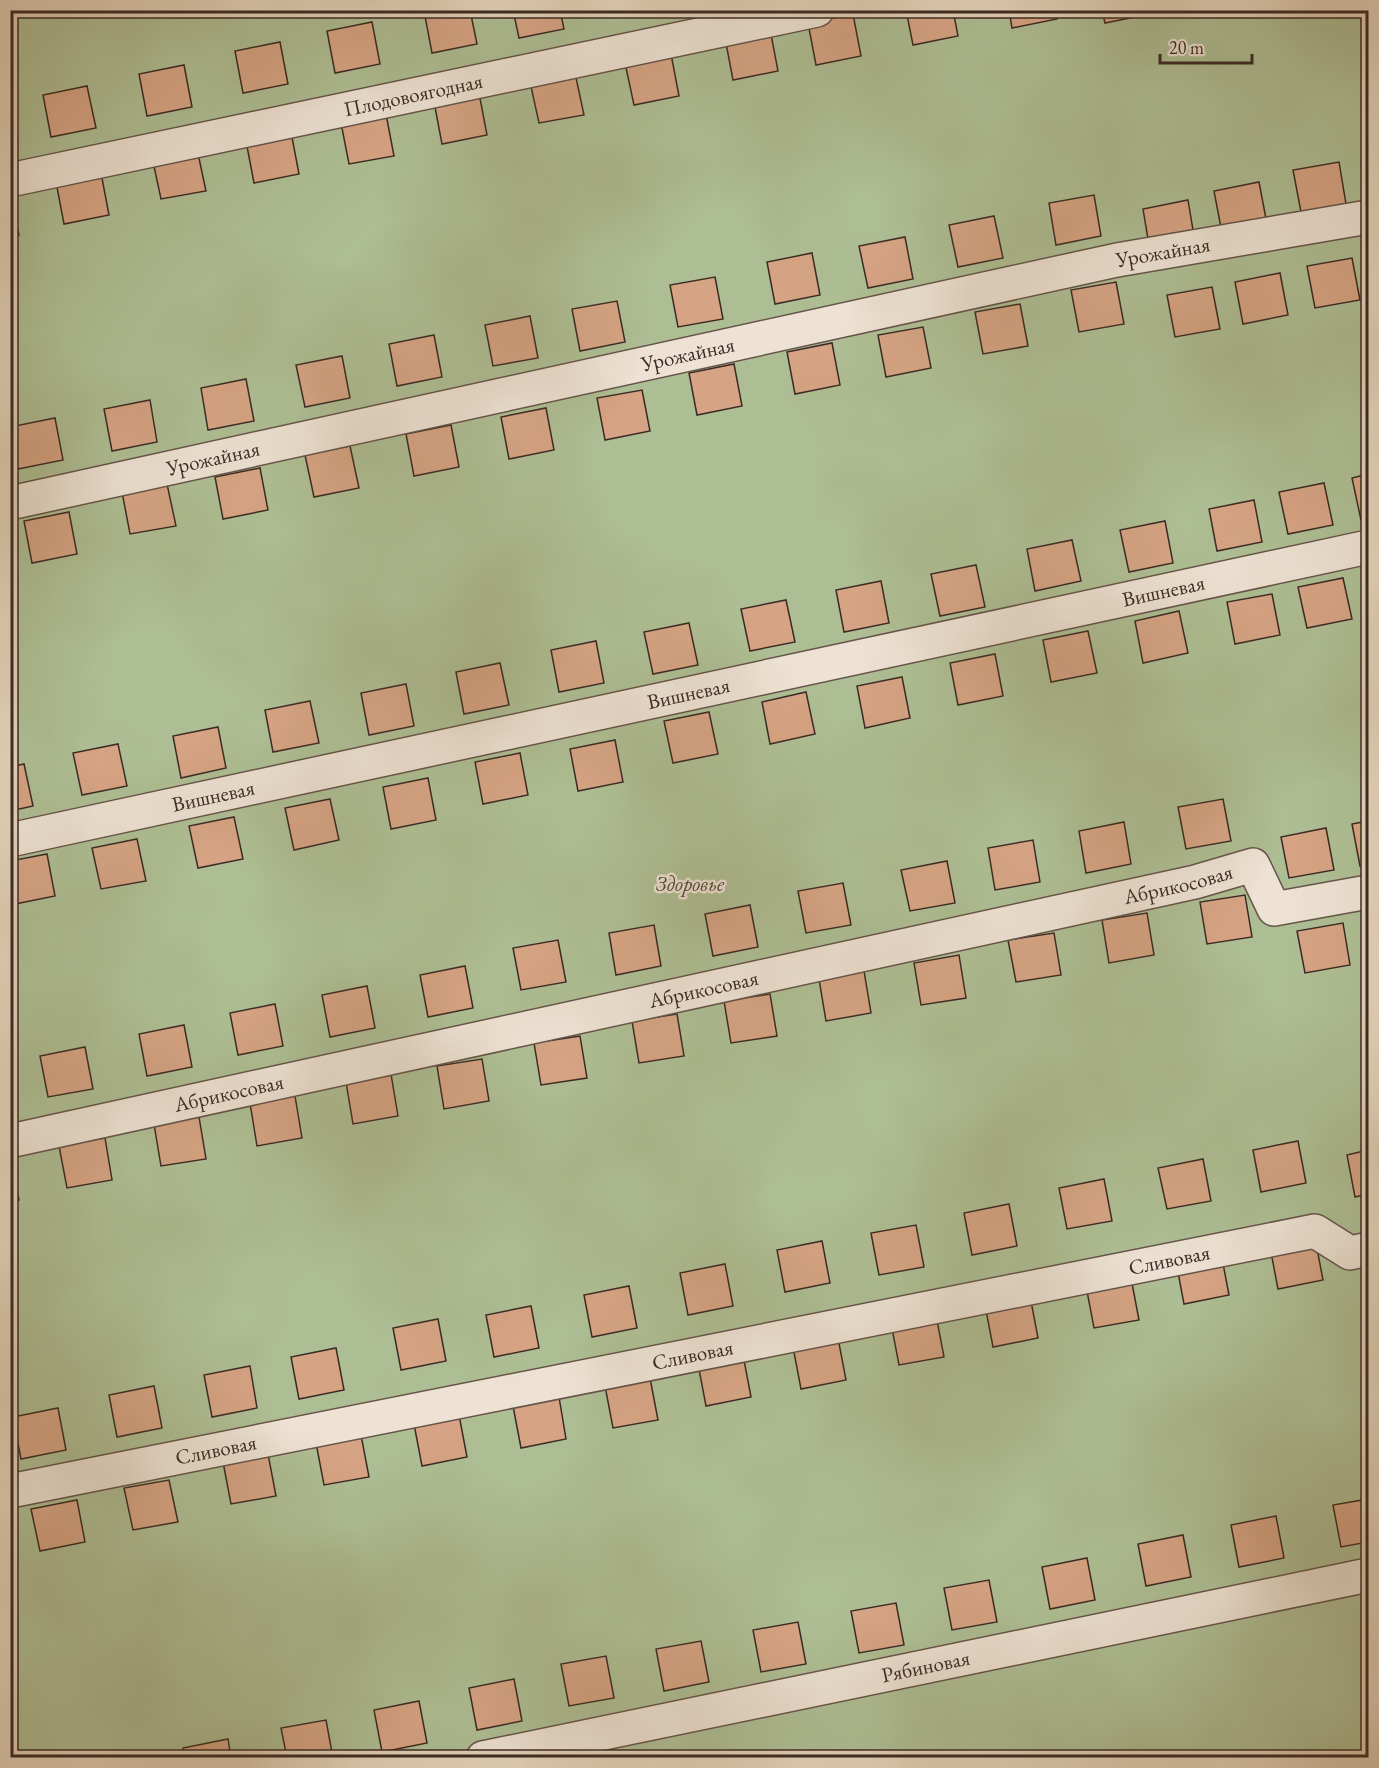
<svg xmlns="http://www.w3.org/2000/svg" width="1379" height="1768" font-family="'EB Garamond',serif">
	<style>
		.green { fill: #aebe94; stroke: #74745c; stroke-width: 1.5 }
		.building { fill: #d6a484; stroke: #3b2b24; stroke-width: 1.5 }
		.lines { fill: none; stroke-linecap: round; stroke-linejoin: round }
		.minor-casing { stroke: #65554a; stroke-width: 36 }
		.minor { stroke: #ede2d3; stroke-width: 33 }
		.labels { text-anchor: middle; stroke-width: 5; stroke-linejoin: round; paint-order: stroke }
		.street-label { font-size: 21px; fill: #3b2b24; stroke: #ede2d3 }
		.park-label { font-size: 21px; font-style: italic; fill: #52483a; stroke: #ede2d3 }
	</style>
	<rect width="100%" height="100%" fill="#e4d3bb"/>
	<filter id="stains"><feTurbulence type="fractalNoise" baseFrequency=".00333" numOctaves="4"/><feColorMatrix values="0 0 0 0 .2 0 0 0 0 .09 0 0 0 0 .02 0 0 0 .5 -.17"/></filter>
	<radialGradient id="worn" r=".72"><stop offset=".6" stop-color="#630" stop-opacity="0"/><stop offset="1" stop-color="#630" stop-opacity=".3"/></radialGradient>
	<rect class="green" x="11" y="11" width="1357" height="1746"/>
	<g class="building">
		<polygon points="470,10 477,44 432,53 424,11"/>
		<polygon points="513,10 560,10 564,29 519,38"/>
		<polygon points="906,10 953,10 958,36 913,45"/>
		<polygon points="1009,10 1056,10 1057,19 1012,28"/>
		<polygon points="1102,10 1149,10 1150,14 1105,23"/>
		<polygon points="853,14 861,56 816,65 808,23"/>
		<polygon points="372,22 380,64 335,73 327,31"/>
		<polygon points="770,29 778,71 733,80 725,38"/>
		<polygon points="280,42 288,84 243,93 235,51"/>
		<polygon points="671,54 679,96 634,105 625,63"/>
		<polygon points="184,65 192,107 147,116 139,74"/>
		<polygon points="575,73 584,115 539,123 530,82"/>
		<polygon points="87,86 96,128 51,137 43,95"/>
		<polygon points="479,93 487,135 442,144 434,102"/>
		<polygon points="386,114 394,156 349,164 341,123"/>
		<polygon points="291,132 299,174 254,183 246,141"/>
		<polygon points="197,149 206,191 161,199 152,157"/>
		<polygon points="1368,160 1368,200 1361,162"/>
		<polygon points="1339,162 1346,204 1301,212 1293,170"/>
		<polygon points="101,173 109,215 64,224 56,182"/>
		<polygon points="1259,182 1267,224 1222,233 1214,191"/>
		<polygon points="10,193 19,235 10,236"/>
		<polygon points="1094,195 1101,236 1056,245 1049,203"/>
		<polygon points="1188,200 1195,242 1150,251 1143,209"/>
		<polygon points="994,216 1003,258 958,267 949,225"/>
		<polygon points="905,237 913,279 868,288 859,246"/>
		<polygon points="812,253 820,295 775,304 767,262"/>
		<polygon points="1352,258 1360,300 1315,308 1307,266"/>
		<polygon points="1280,273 1288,315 1243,324 1235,282"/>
		<polygon points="715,277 723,319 678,327 670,285"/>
		<polygon points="1116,282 1124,324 1079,332 1071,290"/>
		<polygon points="1212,287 1220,329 1175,337 1167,295"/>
		<polygon points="617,301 625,342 580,351 572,309"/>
		<polygon points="1020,304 1028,346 983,354 975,312"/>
		<polygon points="530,316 538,358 493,366 485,325"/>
		<polygon points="923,327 931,368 886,377 878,335"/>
		<polygon points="434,335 442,377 397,386 389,344"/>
		<polygon points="832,343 840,385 795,394 787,352"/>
		<polygon points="342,356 350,398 305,407 296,365"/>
		<polygon points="734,364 742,406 697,415 689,373"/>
		<polygon points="246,379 254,421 208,430 201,388"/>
		<polygon points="642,390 650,431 605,440 597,398"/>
		<polygon points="150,400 157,442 112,451 104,409"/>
		<polygon points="546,408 554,450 509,459 501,417"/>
		<polygon points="55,418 63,460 18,469 10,427"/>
		<polygon points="451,425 459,467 414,476 406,434"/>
		<polygon points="350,446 359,488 314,497 305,455"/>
		<polygon points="260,468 268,510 223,519 215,477"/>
		<polygon points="1368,474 1368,518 1361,520 1352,478"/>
		<polygon points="1324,483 1333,525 1288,534 1279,492"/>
		<polygon points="167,484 176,526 130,534 122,492"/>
		<polygon points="1254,500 1262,542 1217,551 1209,509"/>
		<polygon points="69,512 77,554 32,563 24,521"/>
		<polygon points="1165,521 1173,563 1129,572 1120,530"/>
		<polygon points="1072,540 1081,581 1035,591 1027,549"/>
		<polygon points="976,565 985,607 940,616 931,574"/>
		<polygon points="1343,578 1352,619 1307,628 1298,587"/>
		<polygon points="881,581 889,623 844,632 836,590"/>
		<polygon points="1272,594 1280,635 1235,644 1227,602"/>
		<polygon points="786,600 795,642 750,651 741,609"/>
		<polygon points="1179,611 1188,653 1143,663 1135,621"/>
		<polygon points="689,623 698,665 653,674 644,632"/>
		<polygon points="1088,631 1097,673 1051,682 1043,640"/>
		<polygon points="596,641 604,683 559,692 551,650"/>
		<polygon points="995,654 1003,696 958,705 950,663"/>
		<polygon points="500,663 509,705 464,714 456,672"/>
		<polygon points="902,677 910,718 865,728 857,686"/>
		<polygon points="406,684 414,726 369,735 361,693"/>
		<polygon points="806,692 815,734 770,744 762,702"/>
		<polygon points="310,701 319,743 273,752 265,710"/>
		<polygon points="709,712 718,754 673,763 664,721"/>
		<polygon points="218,727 226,768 181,778 173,736"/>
		<polygon points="615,740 623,782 578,791 570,749"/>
		<polygon points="118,744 127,786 82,795 73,753"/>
		<polygon points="520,753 528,795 483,804 475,762"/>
		<polygon points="24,764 33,806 10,811 10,767"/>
		<polygon points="428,778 436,820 391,829 383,787"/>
		<polygon points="330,799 339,840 294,850 285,808"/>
		<polygon points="1223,799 1231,841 1186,849 1178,807"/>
		<polygon points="234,817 243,859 198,868 189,826"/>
		<polygon points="1368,821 1368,864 1360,866 1352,824"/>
		<polygon points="1124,822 1131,864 1086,873 1079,831"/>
		<polygon points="1326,828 1334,870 1289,878 1281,837"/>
		<polygon points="137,839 146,881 101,889 92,848"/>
		<polygon points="1033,840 1040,882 995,890 988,848"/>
		<polygon points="47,854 55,896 10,905 10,861"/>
		<polygon points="947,861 955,903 910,911 901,870"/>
		<polygon points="843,883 851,925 806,933 798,891"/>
		<polygon points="1245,895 1252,937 1207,944 1200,902"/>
		<polygon points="750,905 758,947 713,956 705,914"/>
		<polygon points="1147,913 1154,955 1109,963 1102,920"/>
		<polygon points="1343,923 1350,965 1305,973 1297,931"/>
		<polygon points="654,925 661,966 616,975 609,933"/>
		<polygon points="1054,933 1061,975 1016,982 1008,940"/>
		<polygon points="558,940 566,982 521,990 513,948"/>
		<polygon points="959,955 966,998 921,1005 914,963"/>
		<polygon points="465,966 473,1008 428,1017 420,975"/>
		<polygon points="864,971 871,1013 826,1021 819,979"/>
		<polygon points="367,986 375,1028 330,1037 322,995"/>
		<polygon points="770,994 777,1036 731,1043 724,1001"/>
		<polygon points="275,1004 283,1046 238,1055 230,1013"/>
		<polygon points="677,1014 684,1056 639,1063 632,1021"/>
		<polygon points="184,1025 192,1067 147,1076 139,1034"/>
		<polygon points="580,1036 587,1078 541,1085 534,1043"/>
		<polygon points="85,1047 93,1089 48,1097 40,1056"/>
		<polygon points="482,1059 489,1101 444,1109 437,1066"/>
		<polygon points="391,1074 398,1116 353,1124 346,1082"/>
		<polygon points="295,1096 302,1138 257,1146 250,1103"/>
		<polygon points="199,1117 206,1159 161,1166 154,1124"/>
		<polygon points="105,1138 112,1180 67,1188 59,1146"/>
		<polygon points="1298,1141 1306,1183 1261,1192 1253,1150"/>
		<polygon points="1368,1150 1368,1194 1355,1197 1347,1155"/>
		<polygon points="10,1158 19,1200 10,1201"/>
		<polygon points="1203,1159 1211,1201 1167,1209 1158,1168"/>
		<polygon points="1104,1179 1112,1221 1067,1229 1059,1188"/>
		<polygon points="1009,1204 1017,1246 972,1255 964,1213"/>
		<polygon points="916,1225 924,1267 879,1275 871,1233"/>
		<polygon points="1315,1238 1323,1280 1278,1289 1270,1247"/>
		<polygon points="822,1241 830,1283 785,1292 777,1250"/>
		<polygon points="1221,1253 1229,1295 1184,1304 1176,1262"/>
		<polygon points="725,1264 733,1306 688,1315 680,1273"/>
		<polygon points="1131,1278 1139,1320 1094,1328 1086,1286"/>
		<polygon points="629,1286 637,1328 592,1337 584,1295"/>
		<polygon points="1030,1296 1038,1338 993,1347 985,1305"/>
		<polygon points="531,1306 539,1348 494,1357 486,1315"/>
		<polygon points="936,1315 944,1357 899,1365 891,1323"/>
		<polygon points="438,1319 446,1361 401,1370 393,1328"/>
		<polygon points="838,1338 846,1380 801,1389 793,1347"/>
		<polygon points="336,1348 344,1390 299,1399 291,1357"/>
		<polygon points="743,1355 751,1397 706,1406 698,1364"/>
		<polygon points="250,1366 257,1408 212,1417 204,1375"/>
		<polygon points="650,1378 658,1420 613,1428 605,1386"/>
		<polygon points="154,1386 162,1428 117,1437 109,1395"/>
		<polygon points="559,1397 566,1439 521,1448 513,1406"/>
		<polygon points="58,1408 66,1450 21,1459 13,1417"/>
		<polygon points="459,1415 467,1457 422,1466 414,1424"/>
		<polygon points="361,1435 369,1477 324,1485 316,1443"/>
		<polygon points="268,1454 276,1496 231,1504 223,1462"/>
		<polygon points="169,1480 178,1522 133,1530 124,1488"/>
		<polygon points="1368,1499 1368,1542 1341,1547 1333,1505"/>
		<polygon points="77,1500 85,1542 40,1551 31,1509"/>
		<polygon points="1276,1516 1284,1558 1239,1567 1231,1525"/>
		<polygon points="1183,1535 1191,1577 1146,1586 1138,1544"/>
		<polygon points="1087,1558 1095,1600 1050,1609 1042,1567"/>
		<polygon points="989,1580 997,1622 952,1630 944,1588"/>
		<polygon points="896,1603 904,1645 859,1653 851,1611"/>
		<polygon points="798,1622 806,1664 761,1672 753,1630"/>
		<polygon points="701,1641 709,1682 664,1691 656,1649"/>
		<polygon points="606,1656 614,1698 569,1706 561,1664"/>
		<polygon points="514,1679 522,1721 477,1730 469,1688"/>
		<polygon points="419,1701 427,1743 382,1752 374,1710"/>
		<polygon points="326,1720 333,1758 287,1758 281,1728"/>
		<polygon points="228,1739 231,1758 185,1758 183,1748"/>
	</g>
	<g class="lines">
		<defs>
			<g id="minor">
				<path id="s1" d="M10,180L817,10"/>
				<path id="s2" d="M10,503L1117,260L1368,217"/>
				<path id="s3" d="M10,840L1368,547"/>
				<path id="s4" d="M10,1141L1195,882L1253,865L1274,909L1368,892"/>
				<path id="s5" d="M10,1491L1315,1231L1350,1253L1368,1249"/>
				<path id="s6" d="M483,1758L1368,1575"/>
			</g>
		</defs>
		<use href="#minor" class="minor-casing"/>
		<use href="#minor" class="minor"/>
	</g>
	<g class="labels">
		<g class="street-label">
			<text dy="7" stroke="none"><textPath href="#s1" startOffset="412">Плодовоягодная</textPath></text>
			<text dy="7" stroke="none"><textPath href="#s2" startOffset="1180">Урожайная</textPath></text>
			<text dy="7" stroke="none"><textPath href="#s2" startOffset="694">Урожайная</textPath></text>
			<text dy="7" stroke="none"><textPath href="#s2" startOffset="208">Урожайная</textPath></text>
			<text dy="7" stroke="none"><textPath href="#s3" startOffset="1180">Вишневая</textPath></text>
			<text dy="7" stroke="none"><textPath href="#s3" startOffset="694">Вишневая</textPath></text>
			<text dy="7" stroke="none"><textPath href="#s3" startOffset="208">Вишневая</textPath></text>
			<text dy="7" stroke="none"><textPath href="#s4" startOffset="1196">Абрикосовая</textPath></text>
			<text dy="7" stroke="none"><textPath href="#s4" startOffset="710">Абрикосовая</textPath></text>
			<text dy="7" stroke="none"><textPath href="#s4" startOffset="224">Абрикосовая</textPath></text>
			<text dy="7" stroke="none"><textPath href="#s5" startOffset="1182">Сливовая</textPath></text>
			<text dy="7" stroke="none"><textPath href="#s5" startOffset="696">Сливовая</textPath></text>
			<text dy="7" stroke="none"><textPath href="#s5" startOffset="210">Сливовая</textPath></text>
			<text dy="7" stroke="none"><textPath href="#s6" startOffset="452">Рябиновая</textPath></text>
		</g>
		<g class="park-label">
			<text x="690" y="891">Здоровье</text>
		</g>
	</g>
	<rect width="1379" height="1768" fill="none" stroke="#e4d3bb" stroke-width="36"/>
	<rect x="12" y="12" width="1355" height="1744" fill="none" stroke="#3b2b24" stroke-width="3"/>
	<rect x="18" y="18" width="1343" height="1732" fill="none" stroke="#3b2b24" stroke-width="1.5"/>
	<path d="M1160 54v9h92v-9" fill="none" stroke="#3b2b24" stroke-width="3"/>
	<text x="1169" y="54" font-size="18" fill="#3b2b24" stroke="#ede2d3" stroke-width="4.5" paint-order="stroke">20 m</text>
	<rect width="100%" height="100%" filter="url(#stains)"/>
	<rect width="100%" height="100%" fill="url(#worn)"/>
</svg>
